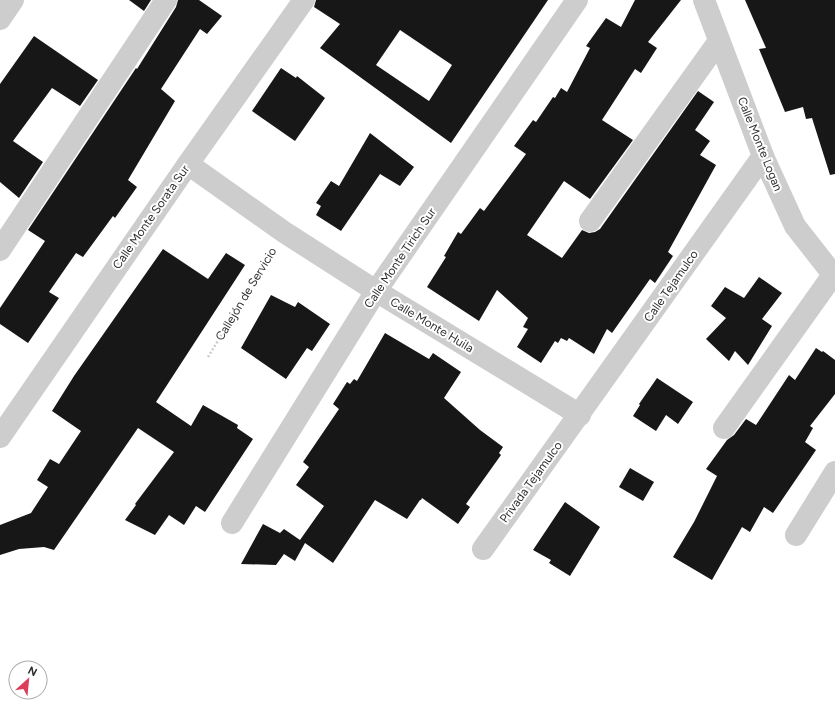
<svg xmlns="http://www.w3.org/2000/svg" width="835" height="708" font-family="Figtree,sans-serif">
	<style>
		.building { fill: #171717; fill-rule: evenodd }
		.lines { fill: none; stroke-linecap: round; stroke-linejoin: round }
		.path { stroke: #cdcdcd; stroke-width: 2.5; stroke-dasharray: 2 2; stroke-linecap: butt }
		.minor { stroke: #cdcdcd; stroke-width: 22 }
		.labels { text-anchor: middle; stroke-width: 4; stroke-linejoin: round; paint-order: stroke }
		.street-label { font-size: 12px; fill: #303030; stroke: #fff }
	</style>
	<rect width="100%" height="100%" fill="#fff"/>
	<g class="building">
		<polygon points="129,0 151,0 144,11"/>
		<polygon points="178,0 199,0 222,16 207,34 200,29 161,89 175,101 128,180 137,187 115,218 113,216 83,257 76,253 49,292 59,298 28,343 0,324 0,308 45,241 28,230 136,68 137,69 176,7"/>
		<path d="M316,0H548L451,143L320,48L340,24L314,7ZM400,30L452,65L429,101L376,65Z"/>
		<polygon points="635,0 681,0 648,42 657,48 641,73 635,69 602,120 633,140 590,199 564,181 527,235 562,258 582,230 589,233 595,232 600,229 698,91 714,102 695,130 710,141 700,155 716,165 668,252 673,256 655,283 650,279 612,333 607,329 594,354 569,338 567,341 561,338 558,343 555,341 541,363 517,347 528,329 523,327 528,318 497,290 479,321 427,287 446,257 444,256 458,232 461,234 480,208 484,211 526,154 514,146 533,120 536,122 553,97 555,98 561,88 567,92 590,48 586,46 606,18 621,27"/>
		<polygon points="745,0 835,0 835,174 830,175 812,118 806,119 803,107 785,112 759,49 766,48"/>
		<polygon points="34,36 98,80 80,106 52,88 13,141 43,162 19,198 0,182 0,84"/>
		<polygon points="281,68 296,78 297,76 325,98 295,141 252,111"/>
		<polygon points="370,133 414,167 400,186 380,174 341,231 316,215 321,206 316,203 331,181 339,186"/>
		<polygon points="163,249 208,279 226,253 245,265 156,402 191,426 203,405 238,425 237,428 253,439 205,512 196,506 184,525 169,515 155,535 125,520 136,505 135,504 174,452 138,428 54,550 44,547 19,549 0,555 0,525 31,513 48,487 37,480 50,459 59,464 81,431 52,411 74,376"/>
		<polygon points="759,277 782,293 762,319 772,326 748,365 735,351 729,361 706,339 726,318 711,306 725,287 744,298"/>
		<polygon points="271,295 295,307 298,302 330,324 312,351 307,348 286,379 241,348"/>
		<polygon points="385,333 429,359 433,353 461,372 444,398 480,430 503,447 499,453 501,455 466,504 470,507 458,524 422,498 421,500 420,500 407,519 375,500 333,563 305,543 295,561 284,554 276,565 241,564 263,524 280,533 284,529 300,540 324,506 296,485 309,467 303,462 339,409 333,404 347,382 350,384 354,379 357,381"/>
		<polygon points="816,348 822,352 823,351 835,360 835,394 810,426 813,428 805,442 816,450 773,513 764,507 750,532 742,527 712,580 673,557 694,522 717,476 706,469 727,440 734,435 746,419 756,425 789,375 795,380"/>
		<polygon points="657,378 693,402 678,424 666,415 656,431 633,416 640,405 639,404"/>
		<polygon points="630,468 654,482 643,501 619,487"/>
		<polygon points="565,502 600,527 570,576 549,563 551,560 533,550"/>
	</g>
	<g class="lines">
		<polyline class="path" points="208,357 272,252"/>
		<g class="minor">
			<polyline points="704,0 763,156 795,226 835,277"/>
			<polyline points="0,19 13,0"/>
			<polyline points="188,164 284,232 376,291 580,415"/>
			<polyline points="590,221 719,41"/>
			<polyline points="0,250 166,0"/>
			<polyline points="724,428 833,275"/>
			<polyline points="0,437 188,164 304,0"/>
			<polyline points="232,523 376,291 577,0"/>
			<polyline points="796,535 835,472"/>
			<polyline points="483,549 763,156"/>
		</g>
	</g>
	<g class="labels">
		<g class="street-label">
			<text transform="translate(760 144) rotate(68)" y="4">Calle Monte Logan</text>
			<text transform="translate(151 217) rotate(-55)" y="4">Calle Monte Sorata Sur</text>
			<text transform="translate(400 258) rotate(-56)" y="4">Calle Monte Tirich Sur</text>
			<text transform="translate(671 286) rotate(-55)" y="4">Calle Tejamulco</text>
			<text transform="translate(246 294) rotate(-59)" y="4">Callejón de Servicio</text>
			<text transform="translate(432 325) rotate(31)" y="4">Calle Monte Huila</text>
			<text transform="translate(531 482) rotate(-54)" y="4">Privada Tejamulco</text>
		</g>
	</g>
	<g transform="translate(28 680) rotate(27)"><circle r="19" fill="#ffffff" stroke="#acacac"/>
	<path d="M0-3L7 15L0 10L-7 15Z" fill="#dc3d5b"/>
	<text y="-6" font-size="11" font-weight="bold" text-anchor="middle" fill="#303030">N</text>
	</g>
</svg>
